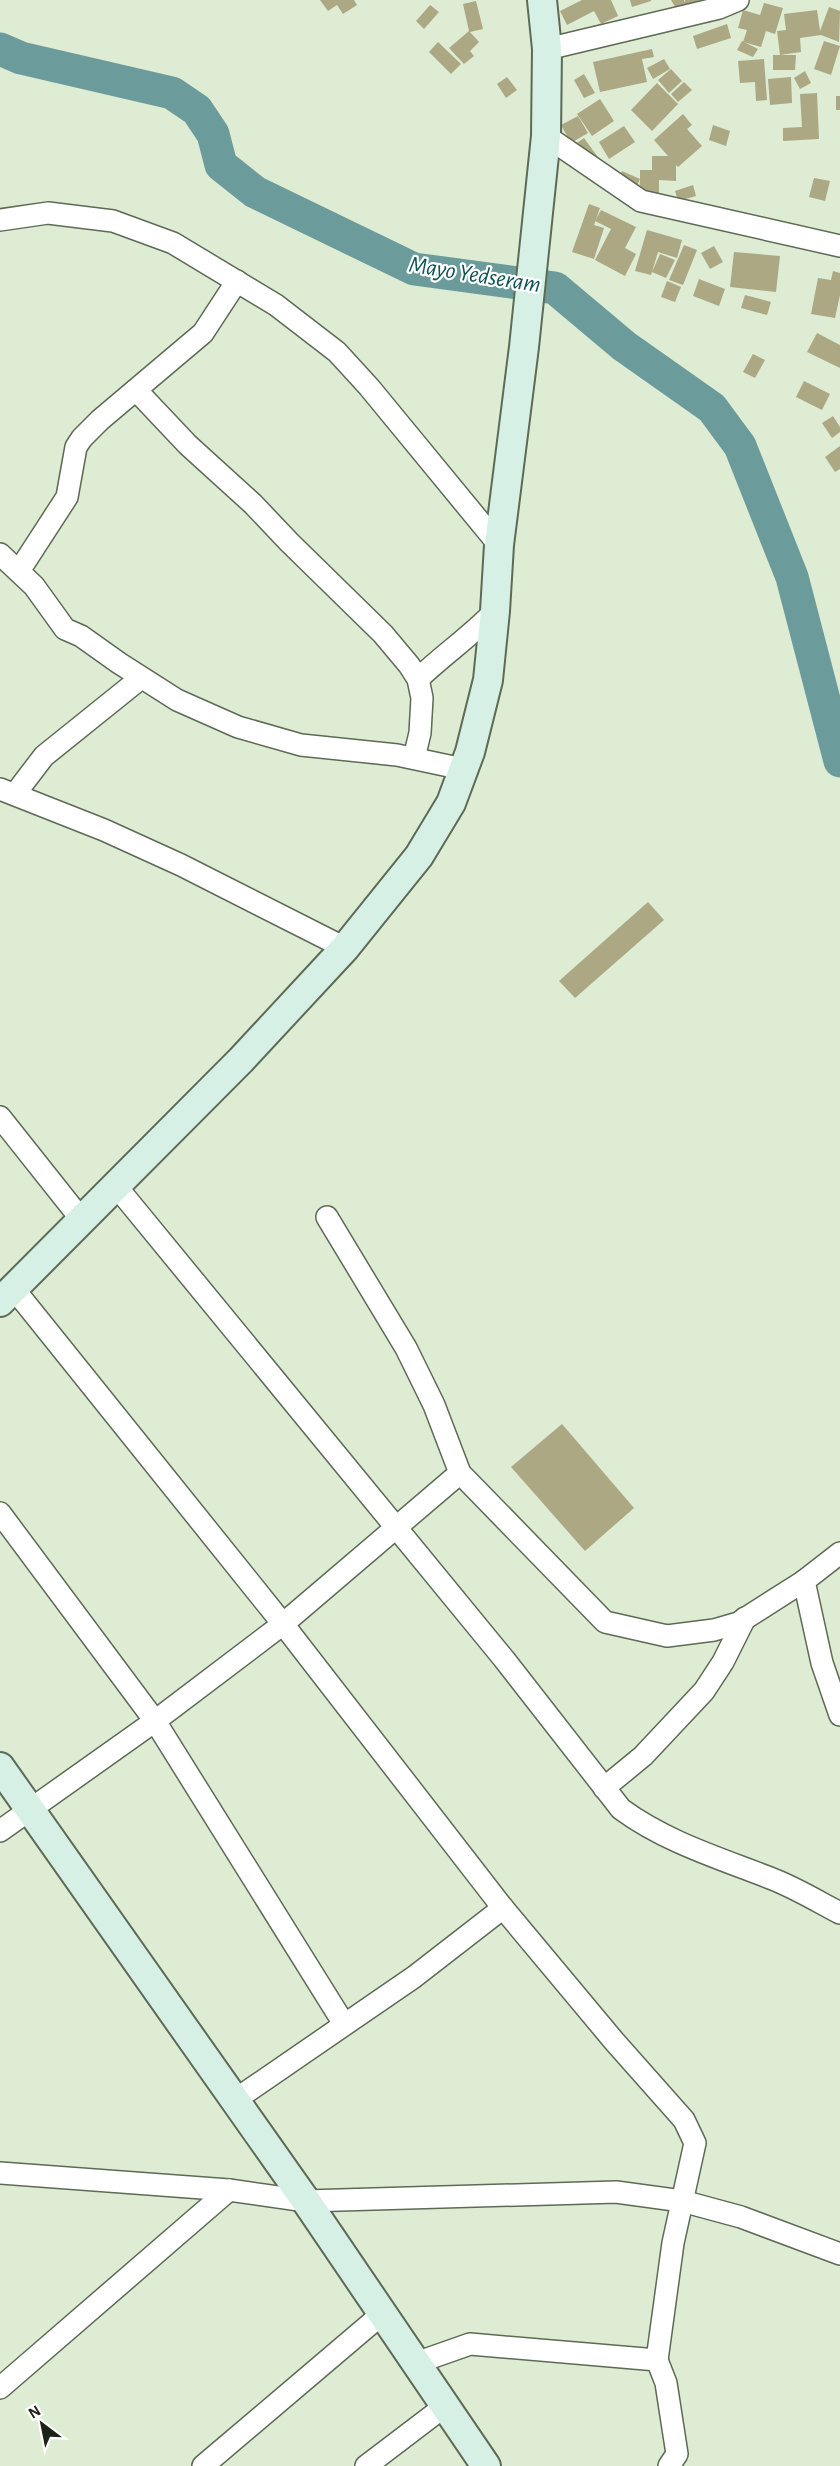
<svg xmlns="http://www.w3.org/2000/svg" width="840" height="2466" font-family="'Alegreya Sans',sans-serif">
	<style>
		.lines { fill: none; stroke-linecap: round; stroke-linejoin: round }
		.river { stroke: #6c9b9c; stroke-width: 33 }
		.building { fill: #aca883 }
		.minor-casing { stroke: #5d6a55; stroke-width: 24 }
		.secondary-casing { stroke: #5d6a55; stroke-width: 32 }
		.minor { stroke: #fff; stroke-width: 21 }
		.secondary { stroke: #d6f0e5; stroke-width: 28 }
		.labels { text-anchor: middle; stroke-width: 4.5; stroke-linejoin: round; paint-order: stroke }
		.water-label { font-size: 24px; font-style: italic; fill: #0e5455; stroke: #fff }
	</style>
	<rect width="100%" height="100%" fill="#ddecd3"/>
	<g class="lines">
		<polyline class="river" points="0,49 21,58 172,93 197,110 213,134 221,165 255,192 414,269 555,288 624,346 712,408 740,446 792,577 840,761"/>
	</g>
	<g class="building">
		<polygon points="320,0 354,0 357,5 343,14 337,5 328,11"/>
		<polygon points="582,0 611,0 618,16 601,24 594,11 567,25 560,11"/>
		<polygon points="630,0 651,0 651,1 632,7"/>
		<polygon points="671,0 684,0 685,3 685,0 723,0 678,12"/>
		<polygon points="476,1 483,29 470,32 479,42 470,51 474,56 464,64 449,48 469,31 463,4"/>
		<polygon points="764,3 783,8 775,34 766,31 761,47 743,42 747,30 738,28 743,10 760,15"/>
		<polygon points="430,5 439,12 424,29 416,21"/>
		<polygon points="829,7 840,11 839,42 821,35 800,38 801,52 780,55 777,31 786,30 784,14 817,10 820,31"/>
		<polygon points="727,24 731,38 697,49 693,36"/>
		<polygon points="742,41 758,49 753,57 737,50"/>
		<polygon points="824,41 840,46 831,75 814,69"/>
		<polygon points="438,42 461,64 451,74 429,52"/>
		<polygon points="652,49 654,57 642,59 647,82 600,92 593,62"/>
		<polygon points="773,55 796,55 795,70 773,70"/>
		<polygon points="664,59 670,69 653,79 647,68"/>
		<polygon points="764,59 767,100 756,101 755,82 740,83 738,61"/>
		<polygon points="671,69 682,81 669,93 658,80"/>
		<polygon points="805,71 811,83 800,89 794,78"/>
		<polygon points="584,74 595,93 584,98 574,80"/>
		<polygon points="507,77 517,90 506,98 497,84"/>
		<polygon points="791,77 792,103 770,105 768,79"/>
		<polygon points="684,82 692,90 678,102 671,94"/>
		<polygon points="657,83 678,104 652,131 631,110"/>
		<polygon points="817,93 819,139 783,141 783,128 802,127 800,94"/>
		<rect x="836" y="96" width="4" height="14"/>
		<polygon points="600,99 614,121 592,136 577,114"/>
		<polygon points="683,114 692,125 687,129 702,146 678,167 676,165 676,181 659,180 659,201 639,200 640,179 630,202 612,195 622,171 640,179 640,170 652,170 652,156 668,156 654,140"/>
		<polygon points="578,116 588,133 571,143 561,125"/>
		<polygon points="713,125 730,131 726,146 709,140"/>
		<polygon points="624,126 635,142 609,159 599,142"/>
		<polygon points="584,138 600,160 621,174 612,187 568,149"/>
		<polygon points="814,178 830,181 825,201 809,197"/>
		<polygon points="693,185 696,196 678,201 675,191"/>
		<polygon points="589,204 600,208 594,225 604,228 594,259 572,252"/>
		<polygon points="601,210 636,227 625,248 636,254 625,276 595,260 611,229 595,221"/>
		<polygon points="647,230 682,240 677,258 658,252 652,272 660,254 675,260 666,278 652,272 651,275 635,271"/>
		<polygon points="684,245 697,250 683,285 669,280"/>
		<polygon points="714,246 723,262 710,269 701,253"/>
		<polygon points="734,252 780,256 776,292 730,287"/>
		<polygon points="833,271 840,273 840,295 835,318 811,314 818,278 831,280"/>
		<polygon points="699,279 725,289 719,306 693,296"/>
		<polygon points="667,281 681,287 675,302 661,297"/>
		<polygon points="745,295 771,302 767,315 741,308"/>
		<polygon points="817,333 840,345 840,368 807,352"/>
		<polygon points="753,354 765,360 755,378 743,372"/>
		<polygon points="804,381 830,394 822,410 796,397"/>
		<polygon points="833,416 840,427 840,432 832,438 822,423"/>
		<polygon points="840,446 840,469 835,472 825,457"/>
		<polygon points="648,902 664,920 575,998 559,981"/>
		<polygon points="562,1424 634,1508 585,1551 511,1467"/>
	</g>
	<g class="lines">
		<defs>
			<g id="minor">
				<polyline points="547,49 719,8 738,0"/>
				<polyline points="546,136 641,201 840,246"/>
				<polyline points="0,220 48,213 113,221 173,243 276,305 337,352 369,387 499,545"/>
				<polyline points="136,390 188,445 253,504 289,542 383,634 409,665 418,679 422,698 420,733 414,758"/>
				<polyline points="0,554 34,586 65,629 81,636 119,663 177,700 238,727 301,745 397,755 463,769"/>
				<polyline points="19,571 67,497 76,447 82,438 100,420 203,333 237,281"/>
				<path d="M418,679C443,655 471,636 495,611"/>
				<polyline points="0,789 104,830 181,865 345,948"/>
				<polyline points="15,794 44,756 141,678"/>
				<polyline points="0,1117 81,1219"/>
				<path d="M116,1186L504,1659L621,1809C666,1842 719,1858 770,1878C794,1887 817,1901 840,1913"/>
				<polyline points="327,1217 406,1348 434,1405 460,1473 605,1622 667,1636 714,1630 738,1623 804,1581 840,1553"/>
				<polyline points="14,1289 283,1624 503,1908 614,2041 684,2120 695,2143 673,2243 657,2360"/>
				<polyline points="0,1513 155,1721 344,2024"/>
				<polyline points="804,1581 822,1663 840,1715"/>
				<polyline points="604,1788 643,1756 704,1691 723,1662 745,1618"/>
				<polyline points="0,1831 155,1721 283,1624 460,1473"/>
				<polyline points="235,2100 414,1977 503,1908"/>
				<polyline points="0,2173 229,2190 306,2201 616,2192 682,2201 741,2217 840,2254"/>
				<polyline points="416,2363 470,2344 657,2360 666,2383 677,2454 669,2466"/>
				<polyline points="0,2388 229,2190"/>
				<polyline points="203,2466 382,2314"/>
				<polyline points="366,2466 445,2406"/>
			</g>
			<g id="secondary">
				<polyline points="0,1302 241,1060 345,948 419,856 451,803 470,752 488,680 495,611 499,545 524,347 546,136 547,49 542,0"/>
				<polyline points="0,1767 306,2201 486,2466"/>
			</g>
		</defs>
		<use href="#minor" class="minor-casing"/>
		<use href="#secondary" class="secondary-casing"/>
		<use href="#minor" class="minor"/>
		<use href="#secondary" class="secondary"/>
	</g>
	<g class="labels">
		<g class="water-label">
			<text transform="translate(475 274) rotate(9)" y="8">Mayo Yedseram</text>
		</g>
	</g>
	<g transform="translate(42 2424) rotate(328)" stroke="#ffffff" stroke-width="4.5" paint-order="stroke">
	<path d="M0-4.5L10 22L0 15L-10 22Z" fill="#1d2219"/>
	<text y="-9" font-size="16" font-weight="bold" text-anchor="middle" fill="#1d2219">N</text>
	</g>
</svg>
